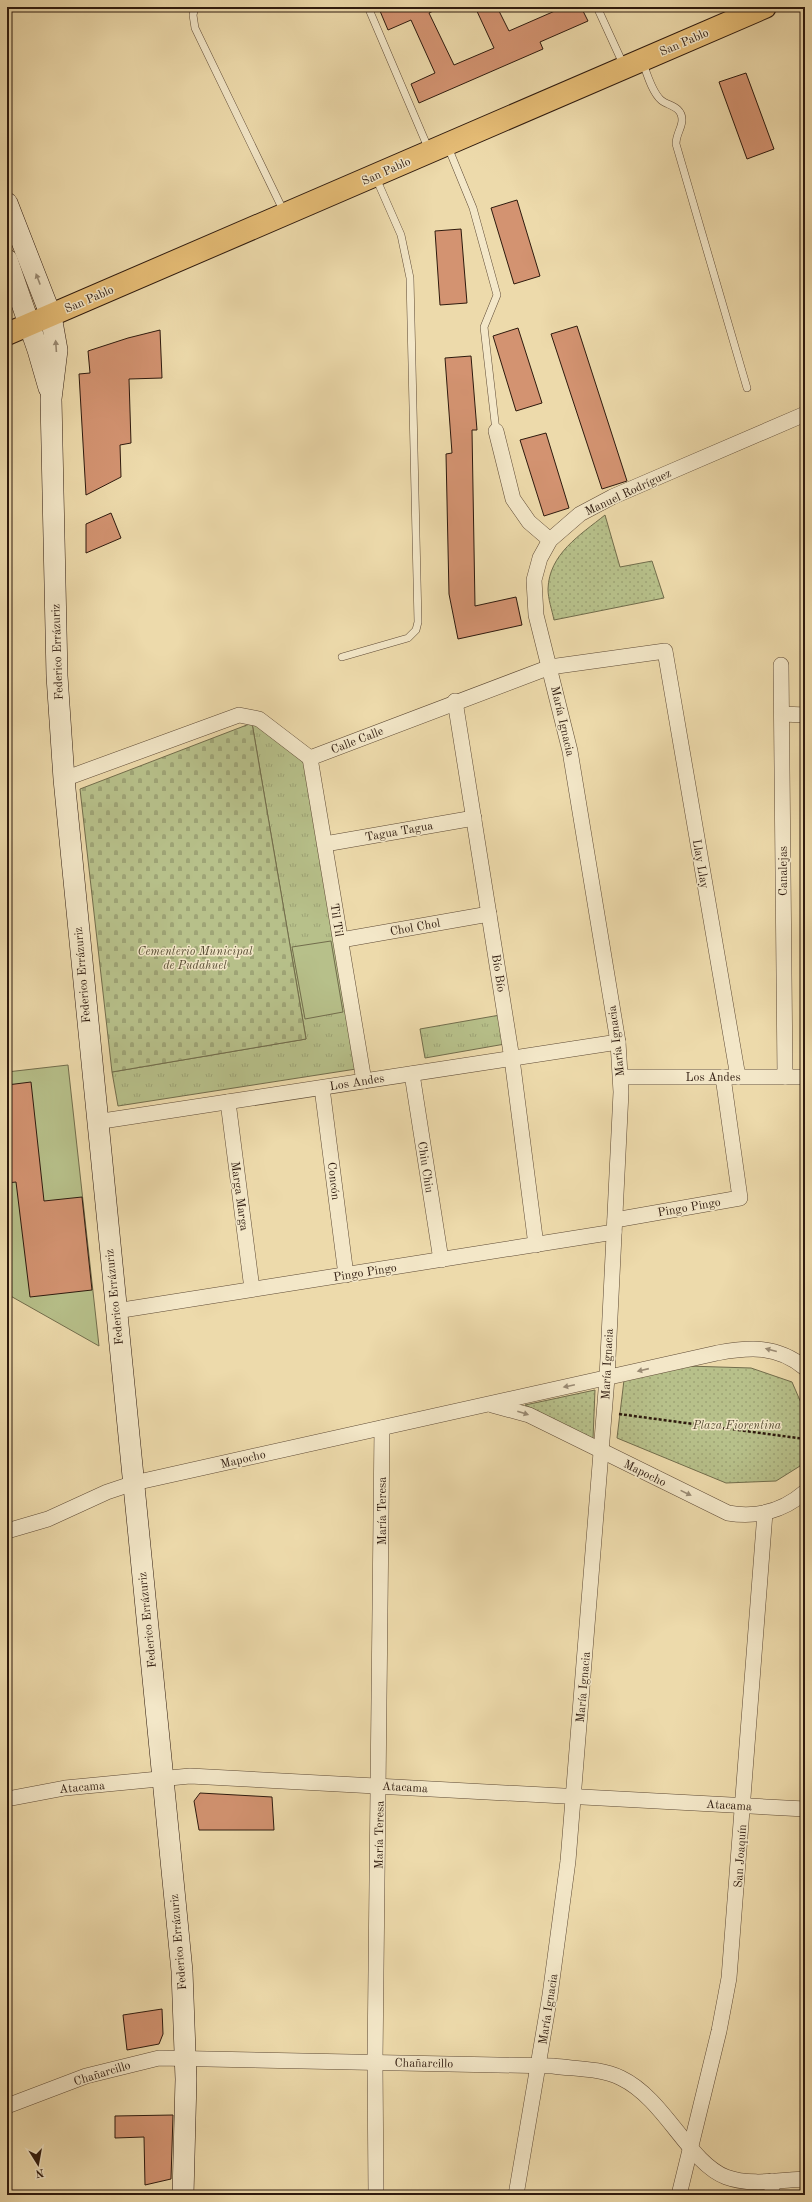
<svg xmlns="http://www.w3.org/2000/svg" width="812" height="2202" font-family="'Old Standard TT',serif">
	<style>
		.grass { fill: url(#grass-tufts); stroke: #726d4c }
		.cemetery { fill: url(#cemetery-stones); stroke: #726d4c }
		.park { fill: url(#park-dots); stroke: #726d4c }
		.pitch { fill: #b7c08a; stroke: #726d4c }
		.building { fill: #d39371; stroke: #2e1a0e }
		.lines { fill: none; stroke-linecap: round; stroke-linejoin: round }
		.lane-casing { stroke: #5e4a35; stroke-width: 8 }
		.street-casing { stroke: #5e4a35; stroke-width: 16 }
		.secondary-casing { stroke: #2e1a0e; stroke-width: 22 }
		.primary-casing { stroke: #2e1a0e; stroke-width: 24 }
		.path { stroke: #2e1a0e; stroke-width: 2.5; stroke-dasharray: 3 2; stroke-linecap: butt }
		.lane { stroke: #f3e7c8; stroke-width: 7 }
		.street { stroke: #f3e7c8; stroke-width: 15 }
		.secondary { stroke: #f3e7c8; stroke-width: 21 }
		.primary { stroke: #e6bd76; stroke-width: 22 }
		.oneway { fill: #9a8b74 }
		.labels { text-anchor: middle; stroke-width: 3; stroke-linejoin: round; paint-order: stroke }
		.street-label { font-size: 12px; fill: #2e1a0e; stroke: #f3e7c8 }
		.park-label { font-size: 12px; font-style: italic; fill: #574c33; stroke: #f3e7c8 }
	</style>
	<defs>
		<pattern id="grass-tufts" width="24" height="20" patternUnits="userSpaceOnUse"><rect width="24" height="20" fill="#b7c08a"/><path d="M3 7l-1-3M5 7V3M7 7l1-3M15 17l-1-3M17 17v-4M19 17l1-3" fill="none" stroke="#9ea476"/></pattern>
		<pattern id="cemetery-stones" width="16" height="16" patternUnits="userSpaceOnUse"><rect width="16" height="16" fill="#b7c08a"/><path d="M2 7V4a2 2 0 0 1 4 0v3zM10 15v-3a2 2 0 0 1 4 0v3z" fill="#9ea476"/></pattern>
		<pattern id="park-dots" width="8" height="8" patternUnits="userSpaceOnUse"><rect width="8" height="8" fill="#b7c08a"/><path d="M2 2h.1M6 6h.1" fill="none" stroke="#9ea476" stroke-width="1.8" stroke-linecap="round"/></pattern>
	</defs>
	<rect width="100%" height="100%" fill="#eddaab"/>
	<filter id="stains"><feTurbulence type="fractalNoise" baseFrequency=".005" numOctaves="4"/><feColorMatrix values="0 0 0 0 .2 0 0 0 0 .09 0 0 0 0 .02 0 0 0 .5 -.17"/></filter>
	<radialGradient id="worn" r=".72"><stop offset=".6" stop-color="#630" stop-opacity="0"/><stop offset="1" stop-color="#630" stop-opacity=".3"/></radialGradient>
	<g class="grass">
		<polygon points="252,723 303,756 356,1069 118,1106 112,1072 306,1039"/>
		<polygon points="500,1015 505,1044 425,1058 420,1029"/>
	</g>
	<polygon class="cemetery" points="252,723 306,1039 112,1072 80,789"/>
	<g class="park">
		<path d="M605,515L620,567L652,561L664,598L554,620C552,610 548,599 548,589C549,554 580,535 605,515Z"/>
		<polygon points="687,1366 751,1368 792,1382 805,1412 805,1452 800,1466 776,1481 726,1483 617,1438 624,1380"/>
		<polygon points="595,1390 593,1439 525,1405"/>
	</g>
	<g class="pitch">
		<polygon points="331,941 343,1012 305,1019 292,947"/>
		<polygon points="68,1065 99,1346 7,1294 7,1072"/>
	</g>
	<g class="building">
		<polygon points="388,7 442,7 429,13 454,65 494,48 475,7 497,7 509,31 564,7 581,7 588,21 540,42 543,49 419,103 411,84 435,73 411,20 388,30 380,11"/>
		<polygon points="746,73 774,149 747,159 719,82"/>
		<polygon points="517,200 540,276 514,284 491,208"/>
		<polygon points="461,229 467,303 440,305 435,231"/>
		<polygon points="577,326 627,481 602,489 551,334"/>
		<polygon points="518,328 542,403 516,411 493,336"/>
		<polygon points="160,330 162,378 129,379 131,443 120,445 121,477 86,495 79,374 90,373 88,351 128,338"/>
		<polygon points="471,356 477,430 472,430 475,606 516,597 522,625 458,639 449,594 446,454 452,453 445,358"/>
		<polygon points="546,433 569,508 544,516 520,440"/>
		<polygon points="111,513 121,538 86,553 86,524"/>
		<polygon points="31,1082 44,1201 82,1197 92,1290 30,1297 16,1182 7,1183 7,1085"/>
		<polygon points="200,1793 272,1797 274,1830 199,1830 194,1801"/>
		<polygon points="162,2009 163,2034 159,2044 127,2050 123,2015"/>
		<polygon points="173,2115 171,2179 145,2185 144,2137 115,2138 115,2116"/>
	</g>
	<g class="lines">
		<defs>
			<g id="lane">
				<polyline points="195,7 193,15 195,28 284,212"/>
				<polyline points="368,7 429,150"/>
				<polyline points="597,7 624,66"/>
				<path d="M643,63C647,74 652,92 661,100C668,106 682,106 682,120C682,128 676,134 676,144L747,388"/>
				<polyline points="448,147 473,208 497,295 484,327 496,431"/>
				<polyline points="342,657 408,638 416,630 418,622 410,278 401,235 376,178"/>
			</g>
			<g id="street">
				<polyline points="496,431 513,499 529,522 550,540"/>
				<polyline points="781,665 785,1077"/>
				<polyline points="455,701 512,1059 536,1245"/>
				<polyline points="782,714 805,715"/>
				<polyline points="310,758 550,667 665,651 738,1077"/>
				<polyline points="310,758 364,1081"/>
				<polyline points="64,779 239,715 259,719 310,758"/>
				<polyline points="325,844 474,818"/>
				<polyline points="341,940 489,914"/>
				<polyline points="412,1074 441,1260"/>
				<polyline points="621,1077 805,1077"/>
				<polyline points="322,1088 346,1275"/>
				<polyline points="228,1102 252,1289"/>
				<polyline points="96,1122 618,1042"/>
				<polyline points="615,1220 740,1198 723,1077"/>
				<polyline points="116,1311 614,1232"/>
				<path d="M492,1405L529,1415L728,1513C756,1518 783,1511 805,1492"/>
				<path d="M7,1531L48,1519L107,1492L134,1483L717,1353C750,1347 777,1345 805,1368"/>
				<polyline points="7,1799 65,1788 190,1776 805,1809"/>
				<path d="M7,2106L86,2076L159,2058L553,2066C575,2069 600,2068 621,2078C665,2099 689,2163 726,2177C750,2186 781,2180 805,2179"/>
				<polyline points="376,2195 375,2062 382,1428"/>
				<polyline points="516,2195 550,1995 568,1861 607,1378 621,1092 618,1042 570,751 536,615 534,580 540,558 550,540 580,514 612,497 805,414"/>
				<polyline points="679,2195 719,2031 729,1978 765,1513"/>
				<polyline points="772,2195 772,2181"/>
			</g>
			<g id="secondary">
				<polyline points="7,203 51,316 57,350 51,399 57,676 64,779 182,1971 186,2079 183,2195"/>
				<polyline points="7,260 38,350 49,388"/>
			</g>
			<polyline id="primary" points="7,334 765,7"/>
		</defs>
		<use href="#lane" class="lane-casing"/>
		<use href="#street" class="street-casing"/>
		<use href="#secondary" class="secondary-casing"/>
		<use href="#primary" class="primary-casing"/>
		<polyline class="path" points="619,1414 805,1439"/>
		<use href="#lane" class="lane"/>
		<use href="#street" class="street"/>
		<use href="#secondary" class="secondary"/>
		<use href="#primary" class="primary"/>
	</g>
	<defs><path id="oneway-solid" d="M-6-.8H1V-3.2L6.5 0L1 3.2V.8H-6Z"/></defs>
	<g class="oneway">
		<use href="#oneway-solid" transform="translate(38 279) rotate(-111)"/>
		<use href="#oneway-solid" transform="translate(56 346) rotate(-94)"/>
		<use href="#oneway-solid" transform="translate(771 1350) rotate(-165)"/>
		<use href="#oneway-solid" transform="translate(643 1370) rotate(167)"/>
		<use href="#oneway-solid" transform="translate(569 1386) rotate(168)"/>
		<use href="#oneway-solid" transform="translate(523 1413) rotate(18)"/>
		<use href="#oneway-solid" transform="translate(686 1493) rotate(26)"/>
	</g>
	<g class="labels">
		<g class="street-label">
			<text transform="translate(684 42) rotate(-23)" y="4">San Pablo</text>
			<text transform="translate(386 171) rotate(-24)" y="4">San Pablo</text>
			<text transform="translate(89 299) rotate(-23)" y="4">San Pablo</text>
			<text transform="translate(628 492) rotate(-25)" y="4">Manuel Rodríguez</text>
			<text transform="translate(57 652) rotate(-92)" y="4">Federico Errázuriz</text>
			<text transform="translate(563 721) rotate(77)" y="4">María Ignacia</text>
			<text transform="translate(357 740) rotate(-21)" y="4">Calle Calle</text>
			<text transform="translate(399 831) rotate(-10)" y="4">Tagua Tagua</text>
			<text transform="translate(701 864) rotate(80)" y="4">Llay Llay</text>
			<text transform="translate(783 871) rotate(-90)" y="4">Canalejas</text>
			<text transform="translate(337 920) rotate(81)" y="4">Til Til</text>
			<text transform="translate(415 927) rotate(-10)" y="4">Chol Chol</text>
			<text transform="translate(499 973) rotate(81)" y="4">Bío Bío</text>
			<text transform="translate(82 975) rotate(-95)" y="4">Federico Errázuriz</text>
			<text transform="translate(616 1041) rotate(-97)" y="4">María Ignacia</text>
			<text x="713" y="1081">Los Andes</text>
			<text transform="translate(357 1082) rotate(-9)" y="4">Los Andes</text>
			<text transform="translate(426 1167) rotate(81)" y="4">Chiu Chiu</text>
			<text transform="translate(334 1181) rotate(83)" y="4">Concón</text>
			<text transform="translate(240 1196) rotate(82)" y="4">Marga Marga</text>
			<text transform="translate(689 1207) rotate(-10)" y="4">Pingo Pingo</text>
			<text transform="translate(365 1272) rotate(-9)" y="4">Pingo Pingo</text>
			<text transform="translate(114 1297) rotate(-96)" y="4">Federico Errázuriz</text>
			<text transform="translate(607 1364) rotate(-87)" y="4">María Ignacia</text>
			<text transform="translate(243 1459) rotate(-13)" y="4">Mapocho</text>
			<text transform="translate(645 1473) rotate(26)" y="4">Mapocho</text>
			<text transform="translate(382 1511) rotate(-90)" y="4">María Teresa</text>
			<text transform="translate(147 1620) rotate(-96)" y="4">Federico Errázuriz</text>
			<text transform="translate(583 1687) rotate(-85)" y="4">María Ignacia</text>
			<text transform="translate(82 1787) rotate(-5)" y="4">Atacama</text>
			<text transform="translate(405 1787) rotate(3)" y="4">Atacama</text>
			<text transform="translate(729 1805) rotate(3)" y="4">Atacama</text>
			<text transform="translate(379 1835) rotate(-89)" y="4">María Teresa</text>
			<text transform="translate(740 1856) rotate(-86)" y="4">San Joaquín</text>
			<text transform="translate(178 1942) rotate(-95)" y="4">Federico Errázuriz</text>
			<text transform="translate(548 2009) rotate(-81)" y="4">María Ignacia</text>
			<text transform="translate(424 2063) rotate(1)" y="4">Chañarcillo</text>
			<text transform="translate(102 2073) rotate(-17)" y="4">Chañarcillo</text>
		</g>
		<g class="park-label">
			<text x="195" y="955">Cementerio Municipal<tspan x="195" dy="14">de Pudahuel</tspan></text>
			<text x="737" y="1429">Plaza Fiorentina</text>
		</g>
	</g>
	<rect width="812" height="2202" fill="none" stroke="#eddaab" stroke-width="24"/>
	<rect x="8" y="8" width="796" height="2186" fill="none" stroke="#2e1a0e" stroke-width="2"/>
	<rect x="12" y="12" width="788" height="2178" fill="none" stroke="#2e1a0e"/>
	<g transform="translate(38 2164) rotate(169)" stroke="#f3e7c8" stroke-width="3" paint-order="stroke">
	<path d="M0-3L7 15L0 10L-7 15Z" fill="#2e1a0e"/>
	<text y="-6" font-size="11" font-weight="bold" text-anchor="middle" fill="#2e1a0e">N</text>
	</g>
	<rect width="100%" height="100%" filter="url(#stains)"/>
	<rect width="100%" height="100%" fill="url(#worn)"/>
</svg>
